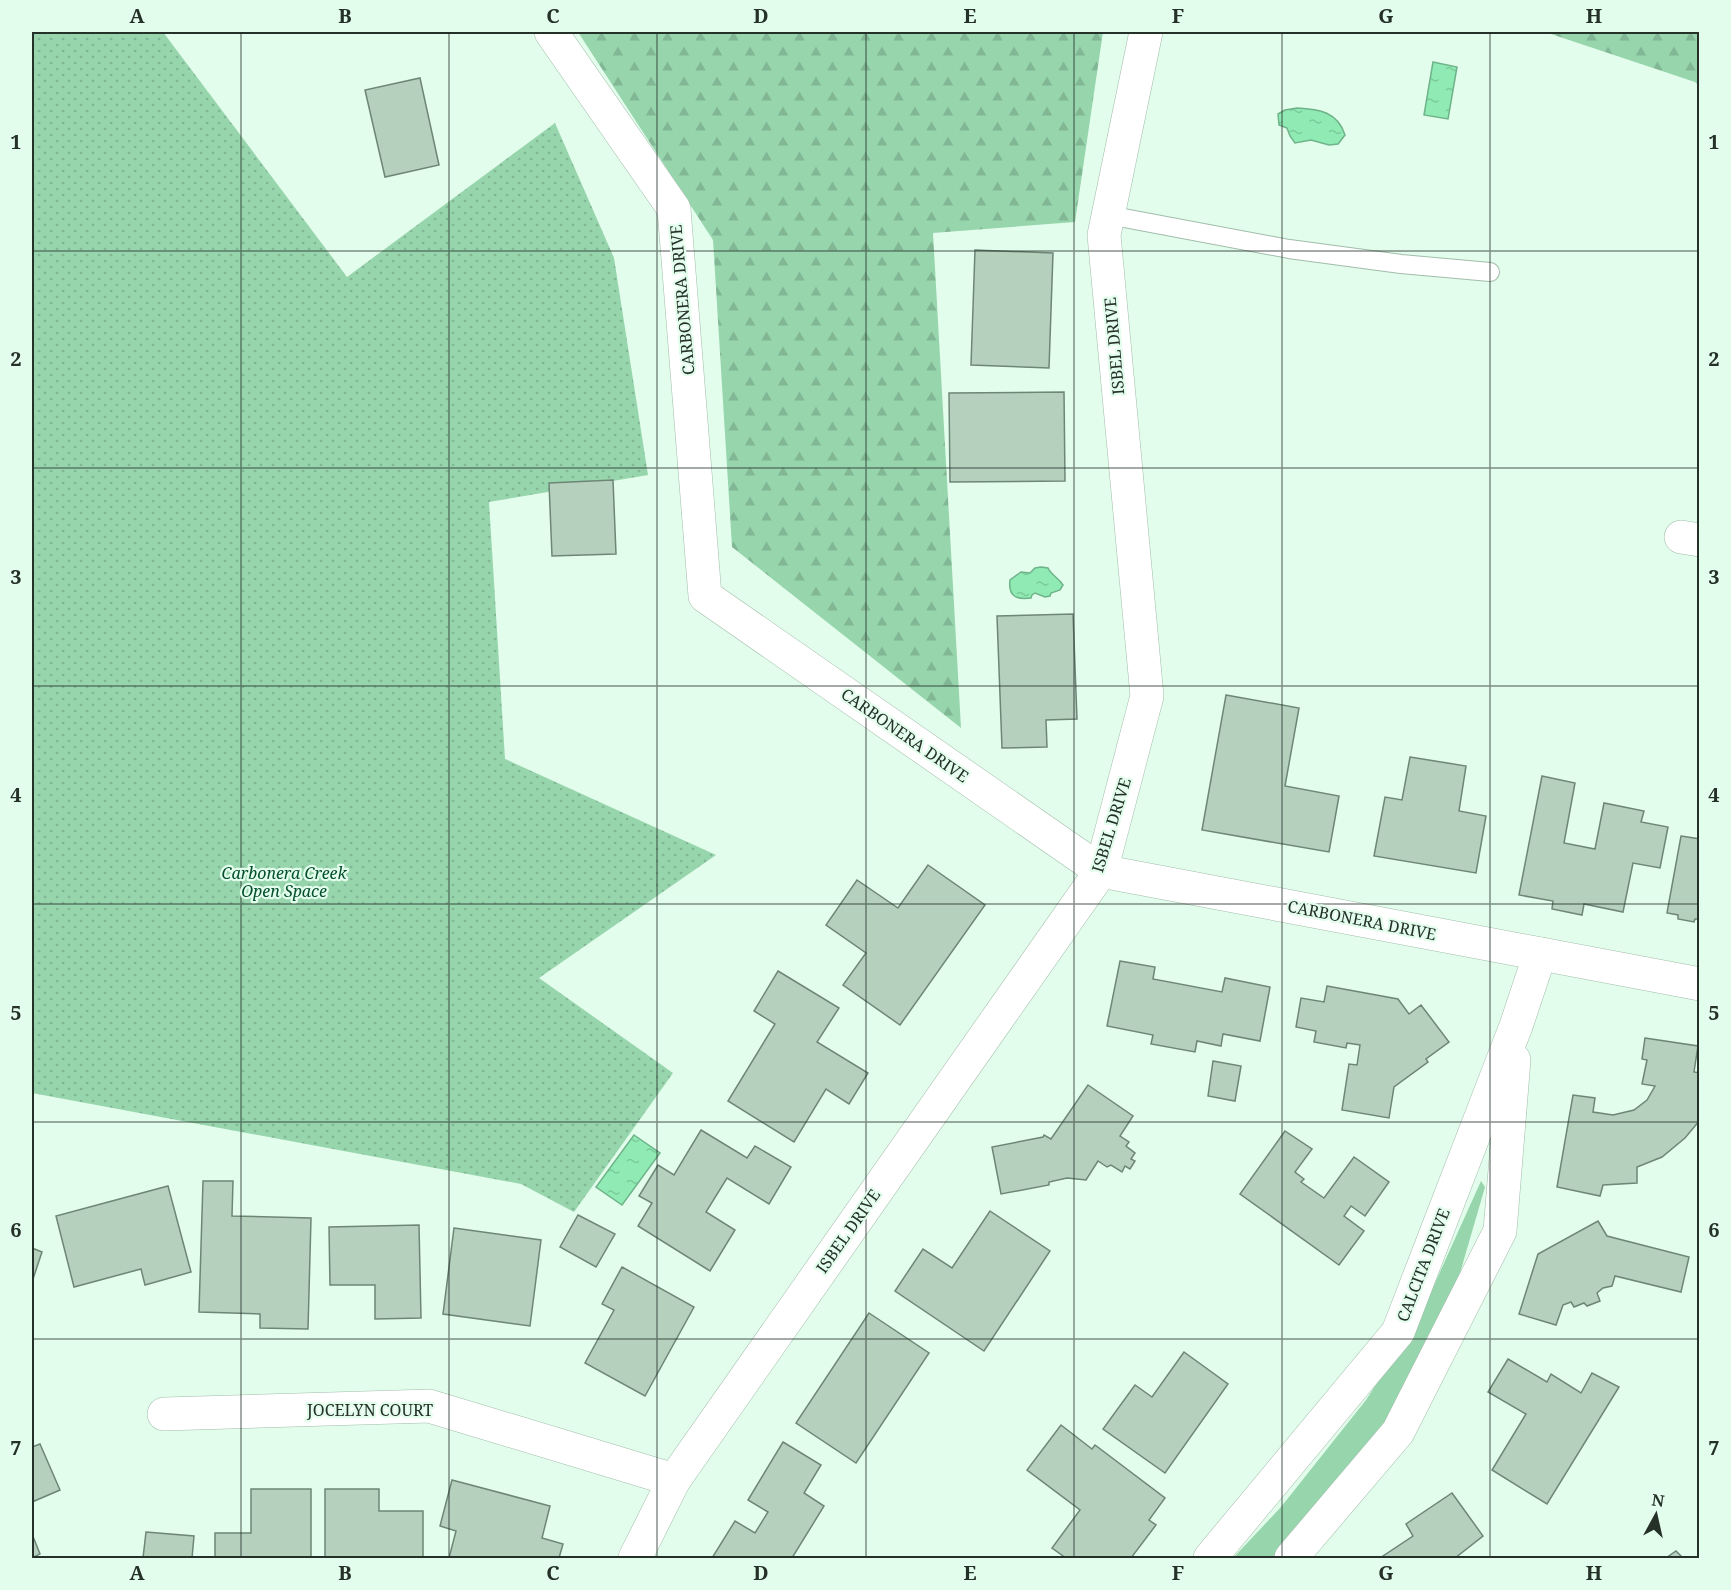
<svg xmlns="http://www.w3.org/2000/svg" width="1731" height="1590" font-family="'Noto Serif',serif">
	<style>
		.grass { fill: #97d5ad }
		.forest { fill: url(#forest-firs) }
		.park { fill: url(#park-dots) }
		.water { fill: url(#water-ripples); stroke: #6fb38a; stroke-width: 1.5 }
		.building { fill: #b6d0be; stroke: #6e8676; stroke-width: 1.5 }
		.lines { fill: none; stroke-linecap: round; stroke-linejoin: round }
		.service-casing { stroke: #a2bcab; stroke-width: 20 }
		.minor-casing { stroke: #a2bcab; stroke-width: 34 }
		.tertiary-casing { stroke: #a2bcab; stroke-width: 34 }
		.service { stroke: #fff; stroke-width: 18 }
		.minor { stroke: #fff; stroke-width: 33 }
		.tertiary { stroke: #fff; stroke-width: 33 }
		.grid { fill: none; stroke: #253029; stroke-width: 1.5; stroke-opacity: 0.55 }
		.labels { text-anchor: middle; stroke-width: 4.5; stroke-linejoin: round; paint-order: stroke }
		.street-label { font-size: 16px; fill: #253029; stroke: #e2fdeb }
		.park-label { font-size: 16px; font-style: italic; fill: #024e2c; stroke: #e2fdeb }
		.neatline { fill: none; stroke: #253029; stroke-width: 2 }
		.grid-label { font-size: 20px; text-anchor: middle; font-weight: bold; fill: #253029 }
	</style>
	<defs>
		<pattern id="forest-firs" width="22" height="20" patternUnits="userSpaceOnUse" patternTransform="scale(1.5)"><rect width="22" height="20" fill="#97d5ad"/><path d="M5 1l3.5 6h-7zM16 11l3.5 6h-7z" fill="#82b795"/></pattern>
		<pattern id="park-dots" width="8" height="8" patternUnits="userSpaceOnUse" patternTransform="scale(1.5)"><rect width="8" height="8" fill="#97d5ad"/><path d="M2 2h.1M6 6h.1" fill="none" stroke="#82b795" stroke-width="1.8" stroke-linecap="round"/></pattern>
		<pattern id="water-ripples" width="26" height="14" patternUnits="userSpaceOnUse" patternTransform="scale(1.5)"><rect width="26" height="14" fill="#8febb3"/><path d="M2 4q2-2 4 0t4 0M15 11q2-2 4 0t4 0" fill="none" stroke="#7bca9a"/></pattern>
	</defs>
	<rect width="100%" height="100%" fill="#e2fdeb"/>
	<polygon class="grass" points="1481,1181 1485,1187 1458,1280 1389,1423 1276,1558 1233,1558 1281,1507 1366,1400 1393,1358 1435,1283"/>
	<g class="forest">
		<polygon points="578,32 1103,32 1075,222 933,233 961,728 732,547 713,240"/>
		<polygon points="1545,32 1699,32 1699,86 1695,82"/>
	</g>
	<polygon class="park" points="32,32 163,32 347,277 555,123 614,258 648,475 489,502 505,759 716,855 539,978 673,1073 574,1212 521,1184 32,1093"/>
	<g class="water">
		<polygon points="1433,62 1457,67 1448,119 1424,115"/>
		<path d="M1297,108C1319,109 1338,112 1345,135L1338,144L1329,145L1311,140L1295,143L1290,136L1287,128L1279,125L1278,114L1285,110Z"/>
		<path d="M1041,567L1048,568C1051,575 1058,577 1063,585L1060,590L1051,593L1050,596L1045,597L1035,593L1032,595L1031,598C1016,600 1008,596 1010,580L1021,572L1030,573L1035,568Z"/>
		<polygon points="634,1135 660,1153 622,1205 596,1187"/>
	</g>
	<g class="building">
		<polygon points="420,78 439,165 385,177 365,90"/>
		<polygon points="975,250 1053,253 1049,368 971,365"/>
		<polygon points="1064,392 1065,481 950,482 949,393"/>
		<polygon points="613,480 616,554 552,556 549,483"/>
		<polygon points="1073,614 1077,719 1046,720 1047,747 1002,748 997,616"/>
		<polygon points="1226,695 1299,708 1285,786 1339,796 1329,852 1202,830"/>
		<polygon points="1410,757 1466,766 1459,811 1486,816 1476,873 1374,856 1385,797 1402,800"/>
		<polygon points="1542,776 1575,783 1564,843 1595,849 1604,803 1644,811 1641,822 1668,827 1660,868 1633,863 1623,912 1584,904 1582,915 1552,909 1553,901 1519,895"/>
		<polygon points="1681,836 1700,839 1700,919 1695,919 1694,922 1678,919 1678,915 1667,913"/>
		<polygon points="928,865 985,905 900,1025 843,985 866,953 826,925 857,880 898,908"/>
		<polygon points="1120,961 1155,967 1153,979 1222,992 1225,978 1270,987 1260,1041 1223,1034 1221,1046 1197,1041 1195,1052 1151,1044 1153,1035 1107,1026"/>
		<polygon points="778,971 839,1008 817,1042 868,1073 849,1104 826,1089 794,1142 728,1101 775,1024 754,1011"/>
		<polygon points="1327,986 1398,999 1409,1014 1421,1005 1449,1042 1426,1059 1428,1062 1394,1087 1389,1118 1342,1110 1349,1064 1357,1065 1360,1045 1347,1043 1346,1048 1314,1042 1316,1031 1296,1027 1301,998 1324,1002"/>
		<polygon points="1645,1038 1698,1046 1694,1072 1700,1073 1700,1120 1685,1138 1662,1157 1637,1167 1637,1183 1603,1185 1600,1196 1557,1187 1573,1095 1595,1098 1593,1112 1613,1115 1634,1110 1647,1100 1655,1086 1642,1084 1647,1060 1642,1059"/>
		<polygon points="1213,1061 1241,1066 1235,1101 1208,1096"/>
		<polygon points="1088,1085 1133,1116 1120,1136 1129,1142 1126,1146 1135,1153 1131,1159 1135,1161 1130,1169 1125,1166 1122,1172 1111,1165 1107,1167 1098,1161 1086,1180 1067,1178 1049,1182 1049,1185 1001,1194 992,1147 1043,1137 1044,1135 1051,1139"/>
		<polygon points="701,1130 747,1158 755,1146 791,1167 769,1204 727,1178 706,1212 735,1230 710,1271 638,1226 652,1203 639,1196 658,1165 674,1175"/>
		<polygon points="1285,1131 1312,1149 1295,1172 1304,1179 1301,1182 1324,1198 1354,1157 1389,1182 1365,1216 1351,1206 1344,1216 1364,1231 1339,1265 1240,1194"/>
		<polygon points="203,1181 233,1181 232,1216 311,1218 308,1329 260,1328 260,1314 199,1312"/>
		<polygon points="168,1186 191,1272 145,1285 141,1269 74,1287 56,1216"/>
		<polygon points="990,1211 1050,1251 984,1351 895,1291 923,1249 952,1268"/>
		<polygon points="578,1215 615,1234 596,1267 560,1247"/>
		<polygon points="1598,1221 1607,1236 1689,1257 1681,1292 1615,1276 1612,1286 1603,1288 1597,1293 1600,1301 1587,1306 1584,1303 1574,1307 1571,1302 1563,1305 1556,1325 1519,1314 1538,1254"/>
		<polygon points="419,1225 421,1318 375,1319 375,1285 330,1285 329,1227"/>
		<polygon points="454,1228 541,1240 530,1326 443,1314"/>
		<polygon points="32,1248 42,1252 32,1282"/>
		<polygon points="622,1267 694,1307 645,1396 585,1363 614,1310 602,1304"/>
		<polygon points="869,1313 929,1353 856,1463 796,1423"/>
		<polygon points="1184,1352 1228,1384 1165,1473 1103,1429 1135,1385 1152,1397"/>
		<polygon points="1508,1359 1547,1382 1551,1374 1581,1393 1592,1373 1619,1387 1547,1504 1492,1470 1526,1414 1488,1392"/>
		<polygon points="1061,1425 1092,1449 1095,1445 1165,1498 1149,1520 1156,1525 1131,1558 1066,1558 1052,1548 1080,1510 1027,1470"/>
		<polygon points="783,1442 821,1465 804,1493 824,1506 792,1558 712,1558 735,1521 755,1533 768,1512 748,1500"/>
		<polygon points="40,1444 60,1490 32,1502 32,1447"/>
		<polygon points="452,1480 550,1506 542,1538 563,1544 559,1558 449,1558 456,1531 440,1526"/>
		<polygon points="251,1489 311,1489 311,1558 215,1558 215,1533 251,1533"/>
		<polygon points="325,1489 379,1489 379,1511 423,1511 423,1558 325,1558"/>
		<polygon points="1452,1493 1483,1536 1455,1558 1380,1558 1413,1536 1406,1524"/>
		<polygon points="146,1532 194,1536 192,1558 143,1558"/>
		<polygon points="32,1534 40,1554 32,1558"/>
		<polygon points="1676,1551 1683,1558 1666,1558"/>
	</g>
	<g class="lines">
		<defs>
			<polyline id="service" points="1108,215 1289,249 1401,264 1490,272"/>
			<g id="minor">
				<polyline points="1681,537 1700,540"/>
				<polyline points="1101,871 1147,696 1104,235 1146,32"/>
				<polyline points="164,1414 429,1406 674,1480"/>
				<polyline points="1210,1558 1398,1332 1516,1026 1540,954"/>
				<polyline points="1291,1558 1398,1432 1500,1231 1514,1060"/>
			</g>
			<g id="tertiary">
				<polyline points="551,32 674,209 705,596 1101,871 1700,984"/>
				<polyline points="635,1558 674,1480 1101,871"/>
			</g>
		</defs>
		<use href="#service" class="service-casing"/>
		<use href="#minor" class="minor-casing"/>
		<use href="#tertiary" class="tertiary-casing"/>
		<use href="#service" class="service"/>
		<use href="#minor" class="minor"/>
		<use href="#tertiary" class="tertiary"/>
	</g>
	<path class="grid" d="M241,32V1558M449,32V1558M657,32V1558M866,32V1558M1074,32V1558M1282,32V1558M1490,32V1558M32,251H1700M32,468H1700M32,686H1700M32,904H1700M32,1122H1700M32,1339H1700"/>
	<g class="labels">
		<g class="street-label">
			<text transform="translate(682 300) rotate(-95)" y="6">CARBONERA DRIVE</text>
			<text transform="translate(1114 346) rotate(-95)" y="6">ISBEL DRIVE</text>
			<text transform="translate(905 735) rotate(35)" y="6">CARBONERA DRIVE</text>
			<text transform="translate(1111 825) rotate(-73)" y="6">ISBEL DRIVE</text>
			<text transform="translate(1362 920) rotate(11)" y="6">CARBONERA DRIVE</text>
			<text transform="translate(848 1231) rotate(-55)" y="6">ISBEL DRIVE</text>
			<text transform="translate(1423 1265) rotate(-69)" y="6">CALCITA DRIVE</text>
			<text x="370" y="1416">JOCELYN COURT</text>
		</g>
		<g class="park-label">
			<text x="284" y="879">Carbonera Creek<tspan x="284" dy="18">Open Space</tspan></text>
		</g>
	</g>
	<rect width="1731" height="1590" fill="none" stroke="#e2fdeb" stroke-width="66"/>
	<g transform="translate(1656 1515) rotate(8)" stroke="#e2fdeb" stroke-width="4.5" paint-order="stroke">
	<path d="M0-4.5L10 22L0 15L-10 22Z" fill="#253029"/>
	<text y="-9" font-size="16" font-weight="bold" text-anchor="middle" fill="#253029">N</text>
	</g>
	<rect x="33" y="33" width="1665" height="1524" class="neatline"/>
	<g class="grid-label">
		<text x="137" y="23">A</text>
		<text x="345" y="23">B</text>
		<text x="553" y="23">C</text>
		<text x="761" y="23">D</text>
		<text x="970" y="23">E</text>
		<text x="1178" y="23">F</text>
		<text x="1386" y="23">G</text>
		<text x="1594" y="23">H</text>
		<text x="16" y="149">1</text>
		<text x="1714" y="149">1</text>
		<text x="16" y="366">2</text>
		<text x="1714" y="366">2</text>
		<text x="16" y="584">3</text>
		<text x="1714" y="584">3</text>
		<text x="16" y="802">4</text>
		<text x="1714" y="802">4</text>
		<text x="16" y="1020">5</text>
		<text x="1714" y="1020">5</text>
		<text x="16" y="1237">6</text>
		<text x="1714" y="1237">6</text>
		<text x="16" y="1455">7</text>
		<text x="1714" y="1455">7</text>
		<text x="137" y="1580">A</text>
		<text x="345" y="1580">B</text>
		<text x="553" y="1580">C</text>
		<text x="761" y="1580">D</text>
		<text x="970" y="1580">E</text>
		<text x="1178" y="1580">F</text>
		<text x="1386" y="1580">G</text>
		<text x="1594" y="1580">H</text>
	</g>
</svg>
